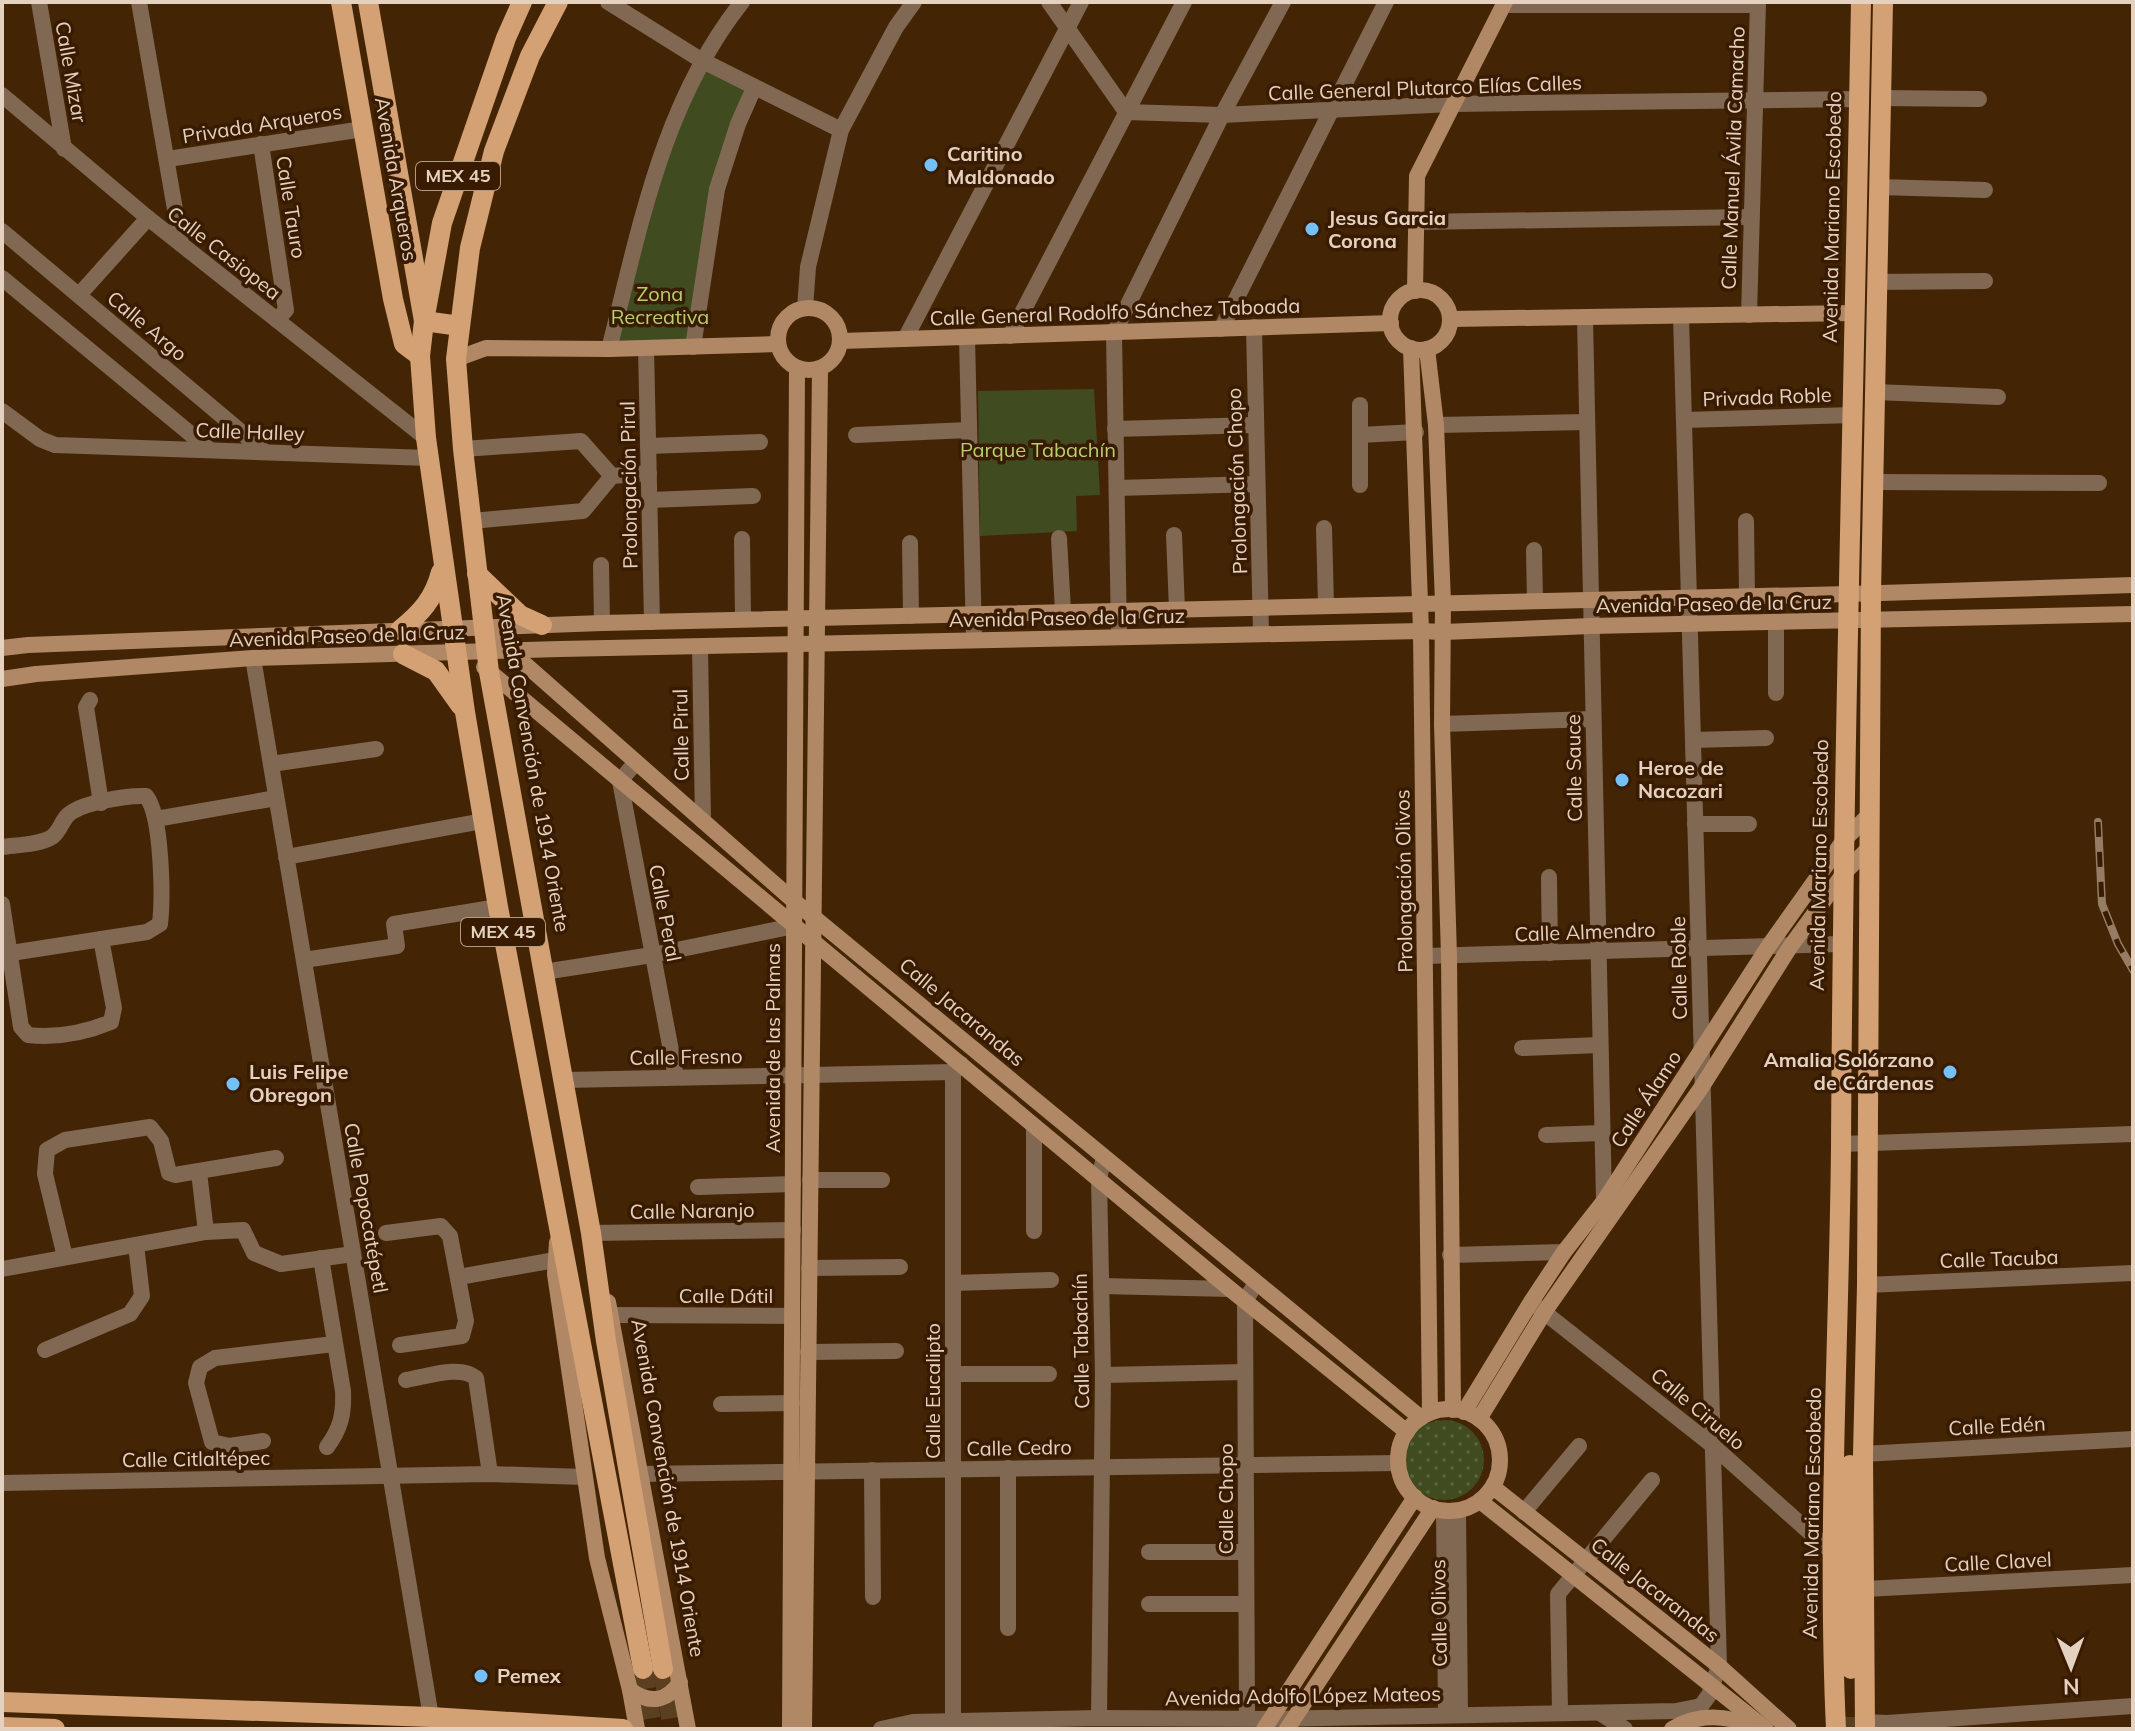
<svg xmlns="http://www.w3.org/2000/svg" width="2135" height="1731" font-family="Mulish,sans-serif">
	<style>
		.grass { fill: url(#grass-dots) }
		.park { fill: #404b20 }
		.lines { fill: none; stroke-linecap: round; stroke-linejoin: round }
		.primary-tunnel { stroke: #5b3f21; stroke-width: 20; stroke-dasharray: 20 10; stroke-linecap: butt }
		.street { stroke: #816852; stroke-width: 16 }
		.secondary { stroke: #b08866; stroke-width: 16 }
		.primary { stroke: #d4a174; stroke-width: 20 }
		.rail-casing { stroke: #957c64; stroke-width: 8 }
		.rail { stroke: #381b00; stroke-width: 5; stroke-dasharray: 15; stroke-linecap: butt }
		.poi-dot { fill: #75c0f6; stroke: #381b00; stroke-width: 3 }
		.labels { text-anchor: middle; stroke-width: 7; stroke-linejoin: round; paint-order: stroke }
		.shield { fill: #381b00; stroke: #b19a86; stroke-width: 2 }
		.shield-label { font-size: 18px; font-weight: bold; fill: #e5d1c0 }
		.street-label { font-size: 20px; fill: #e5d1c0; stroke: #381b00 }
		.poi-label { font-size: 20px; font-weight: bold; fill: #e5d1c0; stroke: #381b00; text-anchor: start }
		.park-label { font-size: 20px; fill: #b6d06c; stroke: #381b00 }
	</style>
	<defs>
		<pattern id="grass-dots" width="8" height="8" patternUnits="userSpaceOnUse" patternTransform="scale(2)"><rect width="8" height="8" fill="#404b20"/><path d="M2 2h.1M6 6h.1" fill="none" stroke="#5b643f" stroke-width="1.8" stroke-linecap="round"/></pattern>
	</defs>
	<rect width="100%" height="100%" fill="#432505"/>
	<circle class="grass" cx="1444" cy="1460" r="40"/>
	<g class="park">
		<polygon points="701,60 754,88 738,124 693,347 609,349 647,201"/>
		<polygon points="1094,389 1100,495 1076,496 1077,531 980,536 978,391"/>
	</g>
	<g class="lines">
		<g class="primary-tunnel">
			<polyline points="643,1669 652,1729"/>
			<polyline points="663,1669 673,1729"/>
			<polyline points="1852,1717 1852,1729"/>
		</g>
		<g class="street">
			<polyline points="39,2 64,149"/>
			<polyline points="139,2 181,244"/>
			<polyline points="608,2 701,60 841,130"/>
			<polyline points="1049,2 1126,112 1222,115 1452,104 1859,99"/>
			<polyline points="1503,5 1757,5"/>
			<polyline points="2,95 148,218 426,438"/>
			<polyline points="1880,98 1979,99"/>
			<polyline points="261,144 286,310 277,320"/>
			<polyline points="168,159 363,129"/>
			<polyline points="1878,187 1985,190"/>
			<polyline points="1416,222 1751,217"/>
			<polyline points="2,231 265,452"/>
			<polyline points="2,278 210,450"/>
			<polyline points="1876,282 1985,281"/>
			<polyline points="79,295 148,218"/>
			<polyline points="805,308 808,267 841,130 896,27 914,2"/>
			<polyline points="1749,315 1758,2"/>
			<polyline points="1585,318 1604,1201 1608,1206"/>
			<polyline points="1254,327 1261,634"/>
			<polyline points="1221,329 1386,2"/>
			<polyline points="1010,336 1184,2"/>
			<polyline points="967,337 974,640"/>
			<polyline points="905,339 1081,2"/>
			<polyline points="693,347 717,189 738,124 754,88"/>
			<polyline points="646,348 652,622"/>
			<path d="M609,349C640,228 662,103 742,2"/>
			<polyline points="1875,392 1998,397"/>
			<polyline points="1360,405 1360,485"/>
			<polyline points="2,411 40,439 55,445 428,458"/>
			<polyline points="1684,420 1852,415"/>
			<polyline points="1436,425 1587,422"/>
			<polyline points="1115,429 1255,425"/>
			<polyline points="856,435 968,430"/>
			<polyline points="1360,435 1416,432"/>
			<polyline points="648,446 760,442"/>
			<polyline points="463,449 581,441 612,476"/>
			<polyline points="1874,482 2099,483"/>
			<polyline points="1117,488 1257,484"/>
			<polyline points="650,500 753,496"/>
			<polyline points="471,521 583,511 612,476 649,473"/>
			<polyline points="1746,521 1747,596"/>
			<polyline points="1324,528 1326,605"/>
			<polyline points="1174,535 1177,609"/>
			<polyline points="1059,538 1063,611"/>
			<polyline points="742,539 743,619"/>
			<polyline points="910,543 911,616"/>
			<polyline points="1534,550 1535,601"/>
			<polyline points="601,565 602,623"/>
			<polyline points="1776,623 1776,693"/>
			<polyline points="1119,637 1114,333 1222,115 1283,2"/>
			<polyline points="700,647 703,821"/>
			<polyline points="253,658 431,1717"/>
			<polyline points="90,700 86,707 101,803"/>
			<polyline points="1442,724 1593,719"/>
			<polyline points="1693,740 1766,738"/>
			<polyline points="636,762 620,781 676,1077"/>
			<polyline points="271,764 376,749"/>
			<polyline points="156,819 276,798"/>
			<polyline points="1695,824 1749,824"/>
			<path d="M2,847C17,845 39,845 52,837C59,832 61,823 67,816C79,803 127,795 146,796C162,815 163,897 160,924L147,932L11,953"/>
			<polyline points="286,857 483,821"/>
			<polyline points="1549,877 1550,953"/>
			<path d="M2,904L21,1027L28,1035C56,1038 85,1033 111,1022L114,1008L101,939"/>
			<polyline points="1426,956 1841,944"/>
			<polyline points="304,960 397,946 394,924 498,907"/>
			<polyline points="544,972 652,955 794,926"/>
			<polyline points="1522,1048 1600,1045"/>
			<polyline points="564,1080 953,1072"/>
			<polyline points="1546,1135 1602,1133"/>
			<polyline points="1841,1144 2133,1134"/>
			<polyline points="199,1172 206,1232"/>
			<polyline points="810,1180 882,1180"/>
			<polyline points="698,1187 793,1184"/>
			<polyline points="1034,1231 1034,1126"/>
			<polyline points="386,1233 441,1226 450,1236 466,1321 462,1336 400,1345"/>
			<polyline points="591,1233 793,1230"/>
			<polyline points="1450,1255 1564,1252"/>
			<polyline points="65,1257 45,1174 47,1150 65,1140 150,1127 161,1141 169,1173 175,1175 276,1158"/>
			<path d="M321,1258L343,1391C344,1414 341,1428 327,1447"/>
			<polyline points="809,1268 900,1267"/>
			<polyline points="2,1269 206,1232 243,1230 254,1253 281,1264 353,1254"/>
			<polyline points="459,1277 555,1260"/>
			<polyline points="953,1283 1051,1280"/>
			<polyline points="1867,1285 2133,1273"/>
			<polyline points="1101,1286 1230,1289"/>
			<polyline points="1535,1305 1712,1445 1834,1554"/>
			<polyline points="612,1315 792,1316"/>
			<polyline points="45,1350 130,1314 142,1296 136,1245"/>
			<polyline points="808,1352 896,1351"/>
			<polyline points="953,1374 1049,1374"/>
			<polyline points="1103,1375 1245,1372"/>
			<path d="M406,1380C426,1377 460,1364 476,1378L490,1474"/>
			<polyline points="721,1404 792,1403"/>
			<polyline points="263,1441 229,1446 212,1442 196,1383 200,1367 215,1358 334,1344"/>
			<polyline points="1863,1454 2133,1439"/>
			<polyline points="1008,1468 1008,1628"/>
			<polyline points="872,1470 873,1597"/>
			<polyline points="640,1474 1398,1463"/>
			<polyline points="2,1483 490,1474 584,1477"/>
			<polyline points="1444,1511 1446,1715"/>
			<polyline points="1458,1511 1460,1715"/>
			<polyline points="1524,1512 1579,1446"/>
			<polyline points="1149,1552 1246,1552"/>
			<polyline points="1865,1589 2133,1575"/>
			<polyline points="1149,1604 1246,1604"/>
			<polyline points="1560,1713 1558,1594 1652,1480"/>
			<polyline points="1600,1713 1625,1729"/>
			<polyline points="1247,1717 1245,1301 1256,1283"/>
			<polyline points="1099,1718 1103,1375 1099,1179 1104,1157"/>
			<polyline points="953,1721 953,1072 961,1064"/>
			<polyline points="1864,1722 1887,1723 2133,1706"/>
			<polyline points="881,1729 913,1722 1099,1718 1271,1719 1676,1711 1701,1706 1709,1695 1719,1666 1681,316"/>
		</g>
		<g class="secondary">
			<circle cx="1420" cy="320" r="30"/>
			<polyline points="1415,291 1417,176 1505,2"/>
			<circle cx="809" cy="339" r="31"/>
			<polyline points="1450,319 1854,313"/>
			<polyline points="841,341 1391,323"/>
			<polyline points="1411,348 1421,631 1430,1413"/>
			<polyline points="1427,349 1436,425 1443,602 1442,724 1449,956 1453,1410"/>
			<polyline points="456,359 486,348 609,349 778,344"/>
			<polyline points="484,628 794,901 1421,1418"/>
			<polyline points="2,648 28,645 602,623 1849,594 2133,585"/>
			<polyline points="484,667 1230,1289 1407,1432"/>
			<polyline points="2,679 36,674 253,658 560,649 1421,631 1443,632 1591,626 2133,614"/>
			<polyline points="557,1242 555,1274 597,1558 630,1690 637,1729"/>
			<polyline points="608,1302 688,1729"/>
			<circle cx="1449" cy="1460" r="51"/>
			<polyline points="1464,1412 1531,1302 1564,1252 1604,1201 1768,947 1844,840 1869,815"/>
			<polyline points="1479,1419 1545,1311 1701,1088 1790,947 1844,873 1870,847"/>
			<polyline points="1493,1487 1719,1666 1789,1729"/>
			<polyline points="1480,1501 1766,1729"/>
			<path d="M630,1690C649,1704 667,1702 680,1682"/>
			<polyline points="790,1729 797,368"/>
			<polyline points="804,1729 820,369"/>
			<polyline points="1264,1729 1415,1497"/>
			<polyline points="1287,1729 1433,1508"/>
			<path d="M1672,1729C1700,1712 1728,1715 1757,1728"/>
		</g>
		<g class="primary">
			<polyline points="341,2 393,299 404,344 420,356"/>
			<polyline points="368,2 424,321 460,326"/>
			<polyline points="522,2 506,38 442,223 424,321 420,356 426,438 465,712 498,907 643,1669"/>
			<polyline points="558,2 530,56 494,151 470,248 456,359 463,449 489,672 591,1233 606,1341 663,1669"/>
			<polyline points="477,574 520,615 542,625"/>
			<path d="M400,630C421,613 434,599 441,572"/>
			<polyline points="403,654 436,671 461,706"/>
			<polyline points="1850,1465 1851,1669"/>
			<polyline points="2,1702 431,1717 623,1729"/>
			<polyline points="2,1727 55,1729"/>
			<path d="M1836,1729C1827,1536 1839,1341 1841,1148C1843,766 1854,384 1861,2"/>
			<polyline points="1865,1729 1863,1454 1867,1285 1871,593 1883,2"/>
		</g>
		<defs>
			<polyline id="rail" points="2098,822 2102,904 2118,944 2133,970"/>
		</defs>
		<use href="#rail" class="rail-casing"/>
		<use href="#rail" class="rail"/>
	</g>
	<g class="poi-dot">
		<circle cx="931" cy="165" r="8"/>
		<circle cx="1312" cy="229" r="8"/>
		<circle cx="1622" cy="780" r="8"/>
		<circle cx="1950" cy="1072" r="8"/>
		<circle cx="233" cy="1084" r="8"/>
		<circle cx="481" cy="1676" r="8"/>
	</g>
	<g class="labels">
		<g class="shield">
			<rect x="416" y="162" width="84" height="28" rx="6"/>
			<rect x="461" y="918" width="84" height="28" rx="6"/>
		</g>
		<g class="shield-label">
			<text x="458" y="182">MEX 45</text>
			<text x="503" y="938">MEX 45</text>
		</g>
		<g class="street-label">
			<text transform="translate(71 72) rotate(80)" y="7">Calle Mizar</text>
			<text transform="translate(1425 88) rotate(-2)" y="7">Calle General Plutarco Elías Calles</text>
			<text transform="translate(262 124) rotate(-9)" y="7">Privada Arqueros</text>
			<text transform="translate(1733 158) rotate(-88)" y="7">Calle Manuel Ávila Camacho</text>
			<text transform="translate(396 179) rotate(80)" y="7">Avenida Arqueros</text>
			<text transform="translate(291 207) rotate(81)" y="7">Calle Tauro</text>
			<text transform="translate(1832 217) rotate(-89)" y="7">Avenida Mariano Escobedo</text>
			<text transform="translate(224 253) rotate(38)" y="7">Calle Casiopea</text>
			<text transform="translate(1115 312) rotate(-2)" y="7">Calle General Rodolfo Sánchez Taboada</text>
			<text transform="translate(147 326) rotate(40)" y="7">Calle Argo</text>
			<text transform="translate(1767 397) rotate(-2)" y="7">Privada Roble</text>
			<text transform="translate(250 432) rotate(2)" y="7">Calle Halley</text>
			<text transform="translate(1237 481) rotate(-92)" y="7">Prolongación Chopo</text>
			<text transform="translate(629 485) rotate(-91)" y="7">Prolongación Pirul</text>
			<text transform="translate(1714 604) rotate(-1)" y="7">Avenida Paseo de la Cruz</text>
			<text transform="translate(1067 618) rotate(-1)" y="7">Avenida Paseo de la Cruz</text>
			<text transform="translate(347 636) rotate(-2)" y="7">Avenida Paseo de la Cruz</text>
			<text transform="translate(681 735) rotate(-91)" y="7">Calle Pirul</text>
			<text transform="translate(533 763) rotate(80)" y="7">Avenida Convención de 1914 Oriente</text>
			<text transform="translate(1574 768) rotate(-91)" y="7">Calle Sauce</text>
			<text transform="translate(1819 865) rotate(-89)" y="7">Avenida Mariano Escobedo</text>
			<text transform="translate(1404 881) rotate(-91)" y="7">Prolongación Olivos</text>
			<text transform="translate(665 913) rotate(79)" y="7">Calle Peral</text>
			<text transform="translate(1585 932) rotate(-2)" y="7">Calle Almendro</text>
			<text transform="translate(1679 968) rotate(-91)" y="7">Calle Roble</text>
			<text transform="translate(962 1012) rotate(40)" y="7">Calle Jacarandas</text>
			<text transform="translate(773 1048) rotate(-90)" y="7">Avenida de las Palmas</text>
			<text transform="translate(686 1057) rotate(-1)" y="7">Calle Fresno</text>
			<text transform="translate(1646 1099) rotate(-57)" y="7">Calle Álamo</text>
			<text transform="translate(366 1208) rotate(80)" y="7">Calle Popocatépetl</text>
			<text transform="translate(692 1211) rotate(-1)" y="7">Calle Naranjo</text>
			<text transform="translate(1999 1259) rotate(-2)" y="7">Calle Tacuba</text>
			<text x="726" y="1303">Calle Dátil</text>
			<text transform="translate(1081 1341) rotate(-91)" y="7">Calle Tabachín</text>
			<text transform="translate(933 1391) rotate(-90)" y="7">Calle Eucalipto</text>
			<text transform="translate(1698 1409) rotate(40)" y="7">Calle Ciruelo</text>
			<text transform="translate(1997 1426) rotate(-3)" y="7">Calle Edén</text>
			<text transform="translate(1019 1448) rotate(-1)" y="7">Calle Cedro</text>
			<text transform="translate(196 1459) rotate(-1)" y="7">Calle Citlaltépec</text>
			<text transform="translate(668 1488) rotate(80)" y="7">Avenida Convención de 1914 Oriente</text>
			<text transform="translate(1226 1499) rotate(-90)" y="7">Calle Chopo</text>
			<text transform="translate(1812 1513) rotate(-89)" y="7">Avenida Mariano Escobedo</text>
			<text transform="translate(1998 1562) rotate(-3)" y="7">Calle Clavel</text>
			<text transform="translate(1655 1590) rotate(38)" y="7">Calle Jacarandas</text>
			<text transform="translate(1439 1613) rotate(-91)" y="7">Calle Olivos</text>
			<text transform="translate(1303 1696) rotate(-1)" y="7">Avenida Adolfo López Mateos</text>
		</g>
		<g class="poi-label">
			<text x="947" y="161">Caritino<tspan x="947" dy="23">Maldonado</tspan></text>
			<text x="1328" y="225">Jesus Garcia<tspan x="1328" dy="23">Corona</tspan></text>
			<text x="1638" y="775">Heroe de<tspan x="1638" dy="23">Nacozari</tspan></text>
			<text x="1934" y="1067" text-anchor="end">Amalia Solórzano<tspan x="1934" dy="23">de Cárdenas</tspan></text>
			<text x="249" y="1079">Luis Felipe<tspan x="249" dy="23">Obregon</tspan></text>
			<text x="497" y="1683">Pemex</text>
		</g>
		<g class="park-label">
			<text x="660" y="301">Zona<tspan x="660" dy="23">Recreativa</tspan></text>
			<text x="1038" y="457">Parque Tabachín</text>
		</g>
	</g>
	<rect width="2135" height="1731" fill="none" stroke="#e5d1c0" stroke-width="8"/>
	<g transform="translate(2071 1667) rotate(179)" stroke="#381b00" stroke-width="6" paint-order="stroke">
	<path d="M0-6L14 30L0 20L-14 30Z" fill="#e5d1c0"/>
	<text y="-12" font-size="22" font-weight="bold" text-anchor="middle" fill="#e5d1c0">N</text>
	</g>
</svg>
